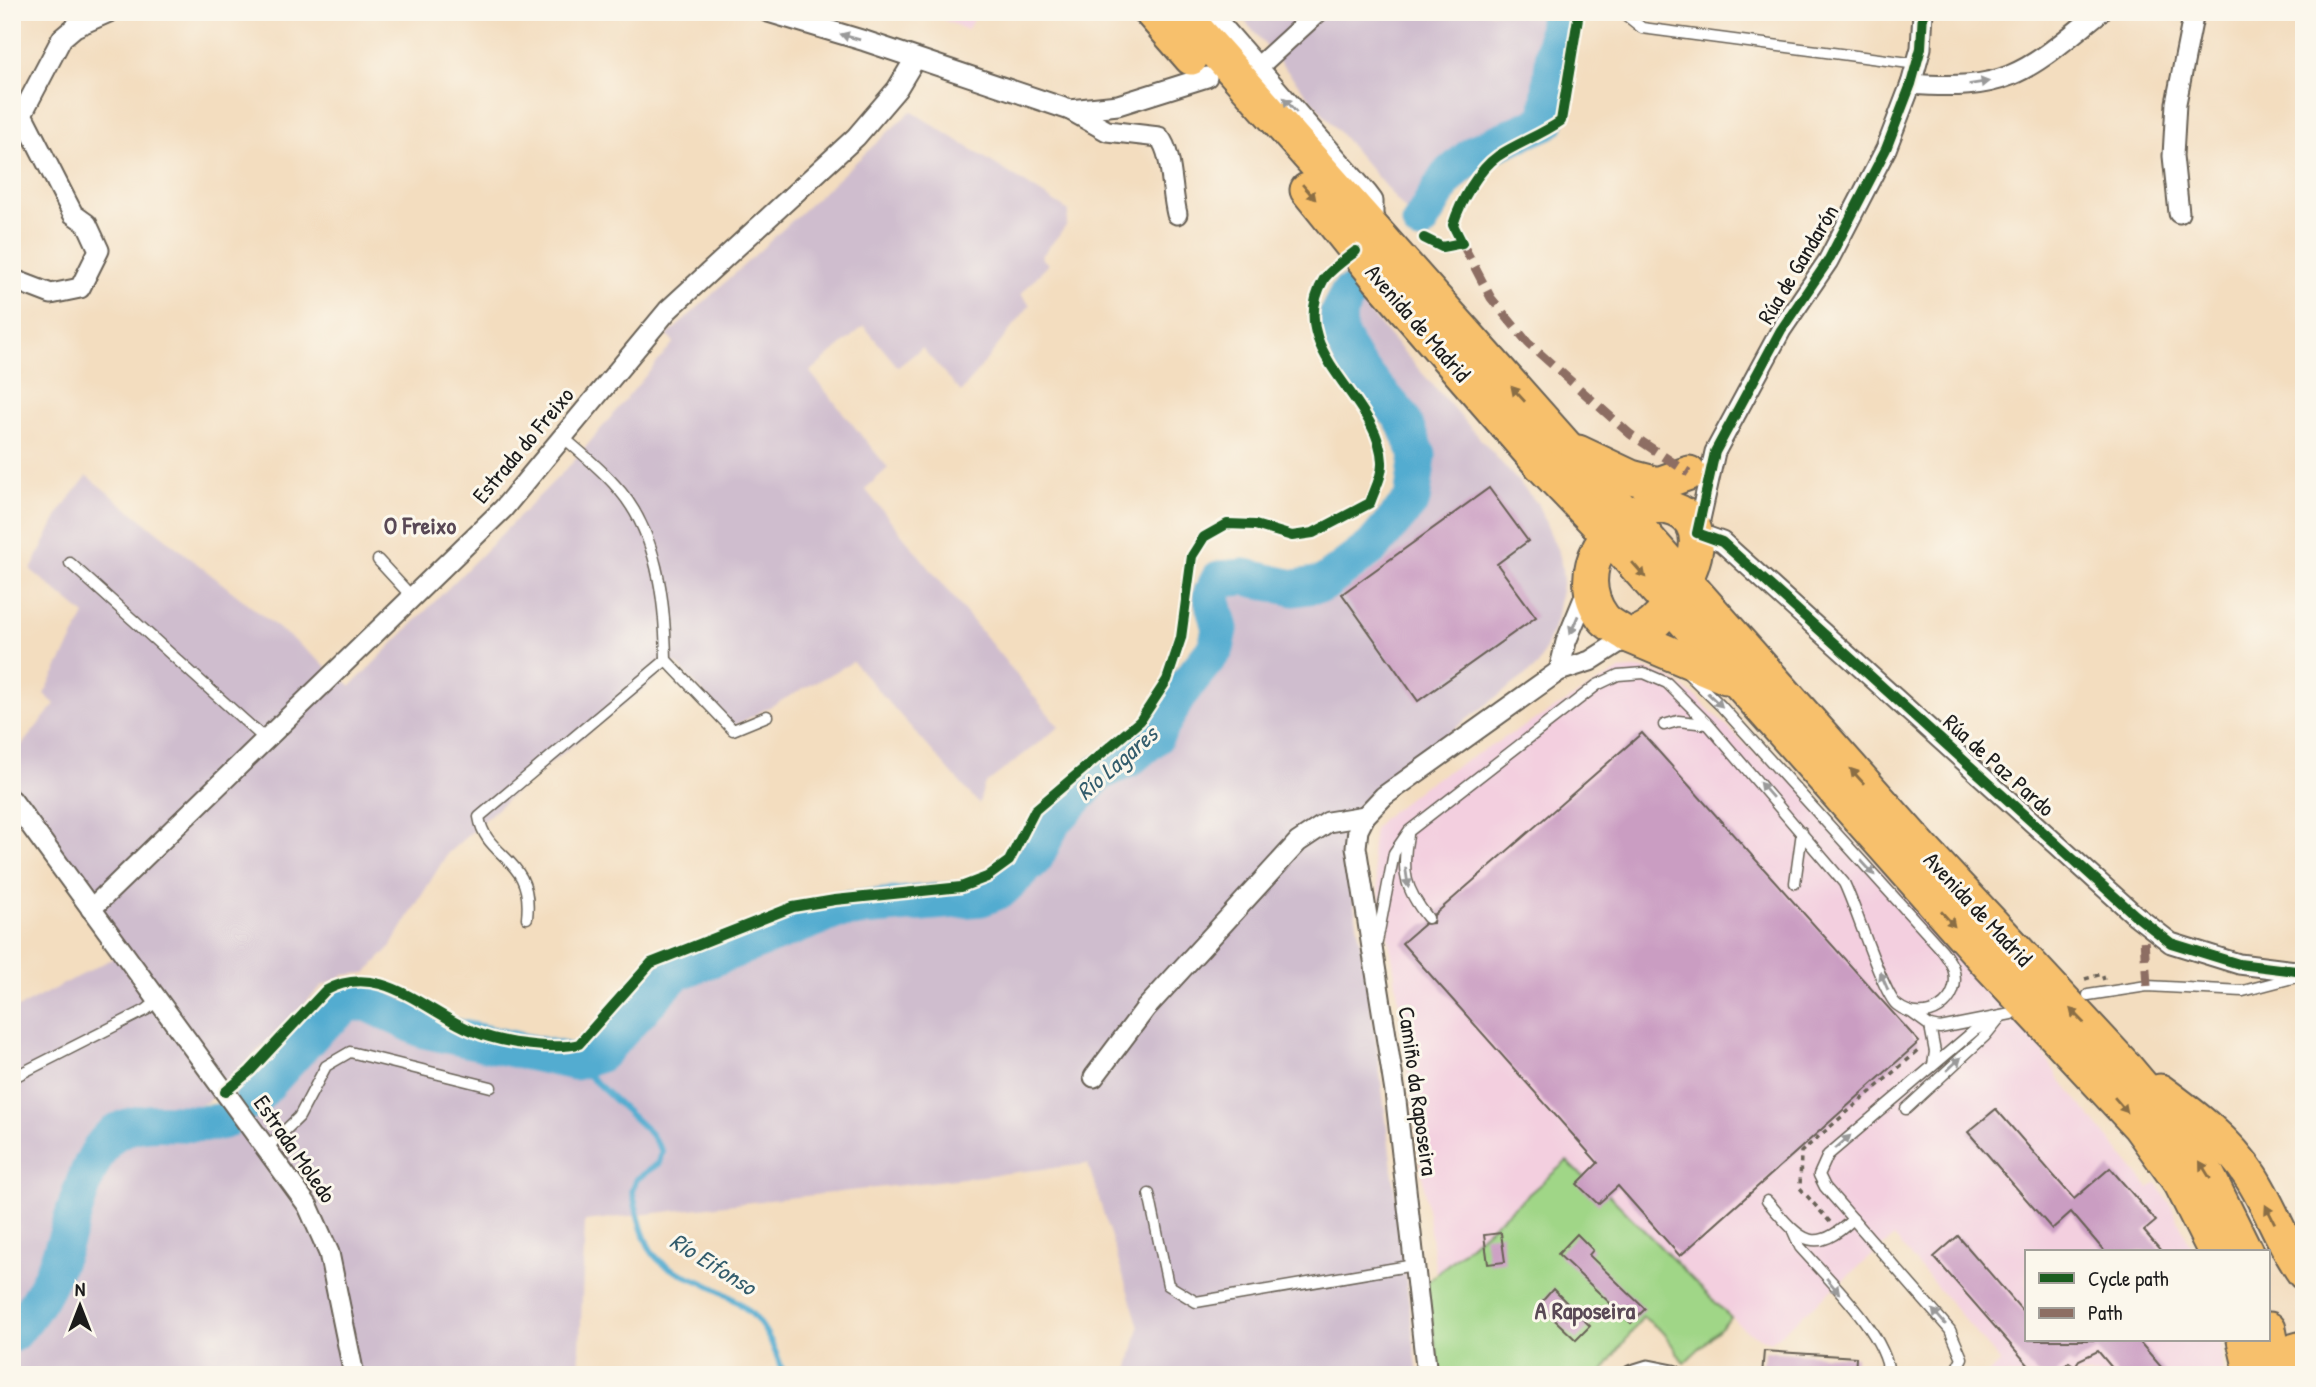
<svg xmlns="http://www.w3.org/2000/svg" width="2316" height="1387" font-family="'Patrick Hand',sans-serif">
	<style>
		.built { fill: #f3cfdf }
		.industrial { fill: #cfbdce }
		.green { fill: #a0d687; stroke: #5e7952; stroke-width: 2 }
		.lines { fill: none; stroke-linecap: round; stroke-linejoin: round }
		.stream { stroke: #52acd0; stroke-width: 6 }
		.river { stroke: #52acd0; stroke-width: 37 }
		.building { fill: #ca9dc2 }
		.service-casing { stroke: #676055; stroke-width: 13 }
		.minor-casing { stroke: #676055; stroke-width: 23 }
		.trunk-casing { stroke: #676055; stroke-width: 37 }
		.path { stroke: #676055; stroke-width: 3.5; stroke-dasharray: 5 5; stroke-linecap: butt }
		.service { stroke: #fff; stroke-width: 10 }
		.minor { stroke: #fff; stroke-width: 19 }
		.trunk { stroke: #f7c06c; stroke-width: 33 }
		.quiet { stroke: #8d6e63; stroke-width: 9; stroke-dasharray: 18 9; stroke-linecap: butt }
		.cycleway-casing { stroke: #fbf7ec; stroke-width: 15 }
		.cycleway { stroke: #1b5e20; stroke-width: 10 }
		.oneway { fill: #999 }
		.oneway2 { fill: #8a6e44 }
		.labels { text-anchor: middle; stroke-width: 6; stroke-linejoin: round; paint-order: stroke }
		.street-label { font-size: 23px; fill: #1c1c1c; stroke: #fbf7ec }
		.neighbourhood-label { font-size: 24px; font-weight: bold; fill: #594956; stroke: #fbf7ec }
		.water-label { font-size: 24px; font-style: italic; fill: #345d6d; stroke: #fbf7ec }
	</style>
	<rect width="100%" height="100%" fill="#fbf7ec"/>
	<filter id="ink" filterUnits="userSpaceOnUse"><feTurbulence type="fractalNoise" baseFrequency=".0143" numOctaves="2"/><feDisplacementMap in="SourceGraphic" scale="14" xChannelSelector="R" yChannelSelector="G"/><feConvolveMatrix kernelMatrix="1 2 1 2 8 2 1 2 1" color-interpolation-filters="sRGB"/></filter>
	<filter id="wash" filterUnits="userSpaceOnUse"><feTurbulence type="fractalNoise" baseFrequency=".00686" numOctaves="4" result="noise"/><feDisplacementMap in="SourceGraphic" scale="28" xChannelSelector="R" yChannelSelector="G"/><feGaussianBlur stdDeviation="1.57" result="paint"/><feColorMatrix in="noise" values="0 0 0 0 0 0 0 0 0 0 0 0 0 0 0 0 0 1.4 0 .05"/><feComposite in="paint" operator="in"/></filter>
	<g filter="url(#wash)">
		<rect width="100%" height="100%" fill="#f3ddbf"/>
		<g class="built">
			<polygon points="926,12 978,12 967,30"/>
			<polygon points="1634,669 1648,670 1671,679 1696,697 1765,763 1777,756 2037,1043 2059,1078 2149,1188 2157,1183 2171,1206 2194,1252 2027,1252 2027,1340 2221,1340 2224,1375 1986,1375 2001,1362 1894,1237 1771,1342 1747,1332 1607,1193 1604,1196 1567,1161 1436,1274 1393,961 1371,853 1374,829 1382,819 1426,784 1620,670"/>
		</g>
		<g class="industrial">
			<polygon points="1237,12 1548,12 1538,115 1471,144 1440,171 1412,218"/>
			<polygon points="911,111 1069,211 1066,226 1041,257 1048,264 1021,294 1030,305 961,392 922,348 898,367 864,326 810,372 888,468 865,489 1059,727 984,785 979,804 853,662 734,726 676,663 524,784 447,854 389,949 366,973 345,975 322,986 207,1102 190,1108 161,1107 109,1119 77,1159 50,1243 20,1306 12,1314 12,1011 123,953 12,800 12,757 55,704 44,694 85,615 31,570 60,511 87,476 351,686 573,462 674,342 667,336"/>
			<polygon points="1356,298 1537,503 1560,556 1563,578 1556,621 1538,666 1378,786 1358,806 1347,827 1346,857 1374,1024 1418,1375 1127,1375 1139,1327 1088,1164 585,1221 579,1375 12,1375 12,1347 39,1319 71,1251 97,1170 122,1140 162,1130 202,1136 226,1130 259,1107 324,1035 352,1012 366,1012 421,1038 574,1072 605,1062 680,981 705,971 840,919 984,907 1006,897 1043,863 1060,827 1104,780 1134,767 1162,743 1186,699 1225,652 1230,628 1221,596 1225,587 1245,586 1294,597 1327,593 1378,554 1421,504 1427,454 1410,413 1364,360 1348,332 1348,315"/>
		</g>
		<polygon class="green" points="1567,1161 1603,1196 1607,1193 1731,1318 1684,1363 1664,1333 1643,1317 1600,1375 1440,1375 1426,1283"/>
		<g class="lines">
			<path class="stream" d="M574,1062L650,1133L662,1151L659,1163L637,1179L632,1190C637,1210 642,1240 655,1256C665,1268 684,1275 697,1280C750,1304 765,1319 784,1375"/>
			<g class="river">
				<polyline points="1420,223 1447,177 1476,152 1547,121 1558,12"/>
				<polyline points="252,1101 317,1029 349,1003 368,1003 424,1030 574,1062 600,1054 675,973 838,910 981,898 1001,890 1035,858 1053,822 1099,773 1129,759 1155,737 1179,694 1216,648 1220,629 1211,595 1219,579 1245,577 1294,588 1323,584 1372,547 1412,500 1418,455 1402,418 1356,365 1339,334 1338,313 1348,294"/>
				<path d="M12,1334C36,1310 52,1278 63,1246C75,1216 88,1147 118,1131C152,1114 189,1129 224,1121"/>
			</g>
		</g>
		<g id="blocks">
			<g class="building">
				<polygon points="1489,488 1528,541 1497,564 1536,617 1418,701 1342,594"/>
				<polygon points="1642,733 1919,1042 1680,1256 1618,1186 1598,1204 1577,1184 1598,1163 1402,943 1424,924 1433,923 1434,915"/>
				<polygon points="1996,1109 2074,1199 2110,1168 2156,1221 2144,1231 2162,1252 2105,1252 2071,1212 2052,1229 1968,1132"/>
				<polygon points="1501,1233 1505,1262 1488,1264 1484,1235"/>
				<polygon points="1577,1234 1593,1250 1589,1255 1645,1309 1631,1323 1558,1254"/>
				<polygon points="1958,1236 2027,1316 2027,1340 2138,1340 2168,1375 2118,1375 2098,1351 2079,1360 2075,1366 2069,1362 2054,1375 2037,1375 1934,1257"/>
				<polygon points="1553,1289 1590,1326 1576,1340 1539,1305"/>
				<polygon points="1764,1351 1856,1357 1855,1375 1762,1375"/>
			</g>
		</g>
	</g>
	<g filter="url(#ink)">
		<use href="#blocks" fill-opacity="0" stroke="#676055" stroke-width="2"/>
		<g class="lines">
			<defs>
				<g id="service">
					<polyline points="1622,12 1642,28 1917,64"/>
					<path d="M563,437C580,452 599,467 614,484C658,530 665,601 666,660L733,730L767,716"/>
					<polyline points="378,560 413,598"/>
					<polyline points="70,563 266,740"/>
					<polyline points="1664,725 1678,721 1707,724"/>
					<path d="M1408,835C1401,872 1405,889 1428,918"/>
					<polyline points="1795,883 1802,832"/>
					<path d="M527,918C534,856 486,860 479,817L666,660"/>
					<path d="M1377,942L1394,853L1409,831L1597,685L1618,675L1644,673L1667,683L1708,724L1844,883C1856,907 1883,994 1897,1005C1925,1027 1964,1002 1953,968C1951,962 1946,956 1942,950L1721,706L1686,672"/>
					<polyline points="2088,995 2147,986 2243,991 2300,976"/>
					<polyline points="1912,1013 1930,1026 1940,1028 2011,1014"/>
					<polyline points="1930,1026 1935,1052 1933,1065"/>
					<polyline points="12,1078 146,1010 157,1001"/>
					<polyline points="1906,1109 1985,1036 1998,1020"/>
					<polyline points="267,1148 299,1117 326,1066 350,1052 491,1087"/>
					<polyline points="1149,1194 1168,1285 1196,1302 1414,1265"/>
					<path d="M1767,1201C1799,1237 1812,1259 1853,1219"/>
					<path d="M1793,1231L1800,1247C1827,1278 1887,1334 1889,1375"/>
					<polyline points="1953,1375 1962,1358 1950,1330 1825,1187 1819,1175 1828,1155 1975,1030 2001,1017"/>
				</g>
				<g id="minor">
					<polyline points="768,12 865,41 1070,110 1118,105 1207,77"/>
					<polyline points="1210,12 1367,193 1373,201 1373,228"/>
					<polyline points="1923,12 1921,48 1911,84 1886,149 1828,261 1781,330 1715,452 1697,533 1722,542 2135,915 2171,943 2239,964 2304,972"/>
					<polyline points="1258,67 1318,12"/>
					<path d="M1911,84C2010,92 2027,71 2100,12"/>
					<path d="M1070,110L1107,131L1159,137C1173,153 1171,191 1177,214"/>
					<polyline points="2179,213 2173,156 2176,103 2194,12"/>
					<polyline points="12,279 51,294 80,288 99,250 87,224 73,214 22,114 62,38 75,27 109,12"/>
					<polyline points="1559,671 1566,642 1589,586"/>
					<polyline points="12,800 308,1206 329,1253 354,1375"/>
					<polyline points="91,909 503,509 668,310 856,137 897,89 915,59"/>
					<polyline points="1094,1077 1146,1008 1298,842 1328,822 1365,816"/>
					<polyline points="1427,1375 1395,1092 1356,847 1358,830 1365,816 1384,796 1559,671 1590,661 1629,636"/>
					<polyline points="1632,1375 1648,1370 1673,1375"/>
				</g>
				<g id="trunk">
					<polyline points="1151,12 1191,58"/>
					<polyline points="1181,12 1922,848 2124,1065 2162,1110 2204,1167 2246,1252"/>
					<polyline points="1307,190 1378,278 1540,464 1608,535 1990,966 2139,1126 2181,1184 2215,1252"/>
					<polyline points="1578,452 1631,477 1658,484 1689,473"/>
					<path d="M1655,506C1731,511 1685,595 1653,624C1646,630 1637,633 1629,636C1621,630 1607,624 1602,616C1571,573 1608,515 1655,506Z"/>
					<polyline points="1629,636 1726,677"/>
					<path d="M2160,1091C2194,1116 2228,1141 2251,1177C2271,1208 2282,1243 2304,1273"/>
					<polyline points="2269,1329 2278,1375"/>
					<polyline points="2244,1340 2252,1375"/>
					<path d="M2265,1375C2276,1360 2286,1351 2304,1348"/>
				</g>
			</defs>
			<use href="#service" class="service-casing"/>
			<use href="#minor" class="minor-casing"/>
			<use href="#trunk" class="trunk-casing"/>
			<g class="path">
				<polyline points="2085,979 2102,974 2104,980"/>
				<polyline points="1830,1222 1800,1188 1801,1152 1919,1050"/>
			</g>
			<use href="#service" class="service"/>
			<use href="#minor" class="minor"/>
			<use href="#trunk" class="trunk"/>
			<g class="quiet">
				<polyline points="1462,243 1491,298 1528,343 1630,434 1689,473"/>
				<polyline points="2147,986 2144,938 2149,926"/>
			</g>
			<defs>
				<g id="cycleway">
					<polyline points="1923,12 1921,48 1911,84 1886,149 1828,261 1781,330 1715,452 1697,533 1722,542 2135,915 2171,943 2239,964 2304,972"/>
					<path d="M1424,238L1442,247L1462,243L1453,225C1460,202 1478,170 1498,156C1518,143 1541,135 1561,121L1579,12"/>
					<path d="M225,1092L250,1071L325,991C383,958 430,1018 483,1035C506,1043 555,1050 579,1044L651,963L793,907L835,900L961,887L987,877L1009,861L1035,810L1140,721L1167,680L1181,638L1192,556L1204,537L1227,524L1255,525L1292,536L1313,533L1370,503C1374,491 1383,475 1382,462C1380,397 1282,352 1324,279C1331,269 1346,259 1356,251"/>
				</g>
			</defs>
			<use href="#cycleway" class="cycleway-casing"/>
			<use href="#cycleway" class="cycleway"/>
		</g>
		<defs><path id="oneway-solid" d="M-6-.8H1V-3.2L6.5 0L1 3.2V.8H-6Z" transform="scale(1.75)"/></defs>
		<g class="oneway">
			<use href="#oneway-solid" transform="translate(850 37) rotate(-164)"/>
			<use href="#oneway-solid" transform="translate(1979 83) rotate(-9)"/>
			<use href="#oneway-solid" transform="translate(1290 105) rotate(-131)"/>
			<use href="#oneway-solid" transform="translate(1574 625) rotate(113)"/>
			<use href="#oneway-solid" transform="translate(1715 700) rotate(43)"/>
			<use href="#oneway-solid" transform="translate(1766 790) rotate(-131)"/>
			<use href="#oneway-solid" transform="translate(1868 868) rotate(48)"/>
			<use href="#oneway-solid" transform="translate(1407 878) rotate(82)"/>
			<use href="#oneway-solid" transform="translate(1884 981) rotate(-114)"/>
			<use href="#oneway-solid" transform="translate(1954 1064) rotate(-43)"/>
			<use href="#oneway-solid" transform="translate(1843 1142) rotate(-41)"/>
			<use href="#oneway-solid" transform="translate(1833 1286) rotate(50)"/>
			<use href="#oneway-solid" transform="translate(1939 1317) rotate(-131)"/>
		</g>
		<g class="oneway2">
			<use href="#oneway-solid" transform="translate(1309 192) rotate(49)"/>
			<use href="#oneway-solid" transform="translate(1518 394) rotate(-132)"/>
			<use href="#oneway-solid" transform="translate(1639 570) rotate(49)"/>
			<use href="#oneway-solid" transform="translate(1857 776) rotate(-132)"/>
			<use href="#oneway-solid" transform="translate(1948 919) rotate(48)"/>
			<use href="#oneway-solid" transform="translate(2077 1016) rotate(-134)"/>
			<use href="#oneway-solid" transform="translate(2121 1105) rotate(49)"/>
			<use href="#oneway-solid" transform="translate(2205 1170) rotate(-122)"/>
			<use href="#oneway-solid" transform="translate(2270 1214) rotate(-117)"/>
		</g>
	</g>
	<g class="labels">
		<g class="street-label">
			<text transform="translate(1798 264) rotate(-59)" y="8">Rúa de Gandarón</text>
			<text transform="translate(1418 323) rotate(49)" y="8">Avenida de Madrid</text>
			<text transform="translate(523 445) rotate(-50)" y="8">Estrada do Freixo</text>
			<text transform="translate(1999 765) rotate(42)" y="8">Rúa de Paz Pardo</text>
			<text transform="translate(1978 909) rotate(47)" y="8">Avenida de Madrid</text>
			<text transform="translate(1418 1091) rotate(82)" y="8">Camiño da Raposeira</text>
			<text transform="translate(295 1149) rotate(55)" y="8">Estrada Moledo</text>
		</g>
		<g class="neighbourhood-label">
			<text x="420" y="534">O Freixo</text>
			<text x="1585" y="1319">A Raposeira</text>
		</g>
		<g class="water-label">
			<text transform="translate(1117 763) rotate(-41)" y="8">Río Lagares</text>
			<text transform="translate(713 1264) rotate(32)" y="8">Río Eifonso</text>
		</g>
	</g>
	<rect width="2316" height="1387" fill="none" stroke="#fbf7ec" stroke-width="42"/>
	<rect x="2025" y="1250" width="245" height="91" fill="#fbf7ec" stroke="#a29f99" stroke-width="2"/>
	<rect x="2039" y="1273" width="35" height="10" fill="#1b5e20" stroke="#a29f99" stroke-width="2"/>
	<text x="2088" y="1286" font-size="21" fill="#1c1c1c">Cycle path</text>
	<rect x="2039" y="1308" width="35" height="10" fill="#8d6e63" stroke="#a29f99" stroke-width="2"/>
	<text x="2088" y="1320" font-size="21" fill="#1c1c1c">Path</text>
	<g transform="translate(80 1306)" stroke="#fbf7ec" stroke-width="5" paint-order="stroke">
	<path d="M0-5L12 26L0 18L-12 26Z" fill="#1c1c1c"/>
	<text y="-10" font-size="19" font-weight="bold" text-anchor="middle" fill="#1c1c1c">N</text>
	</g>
</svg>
